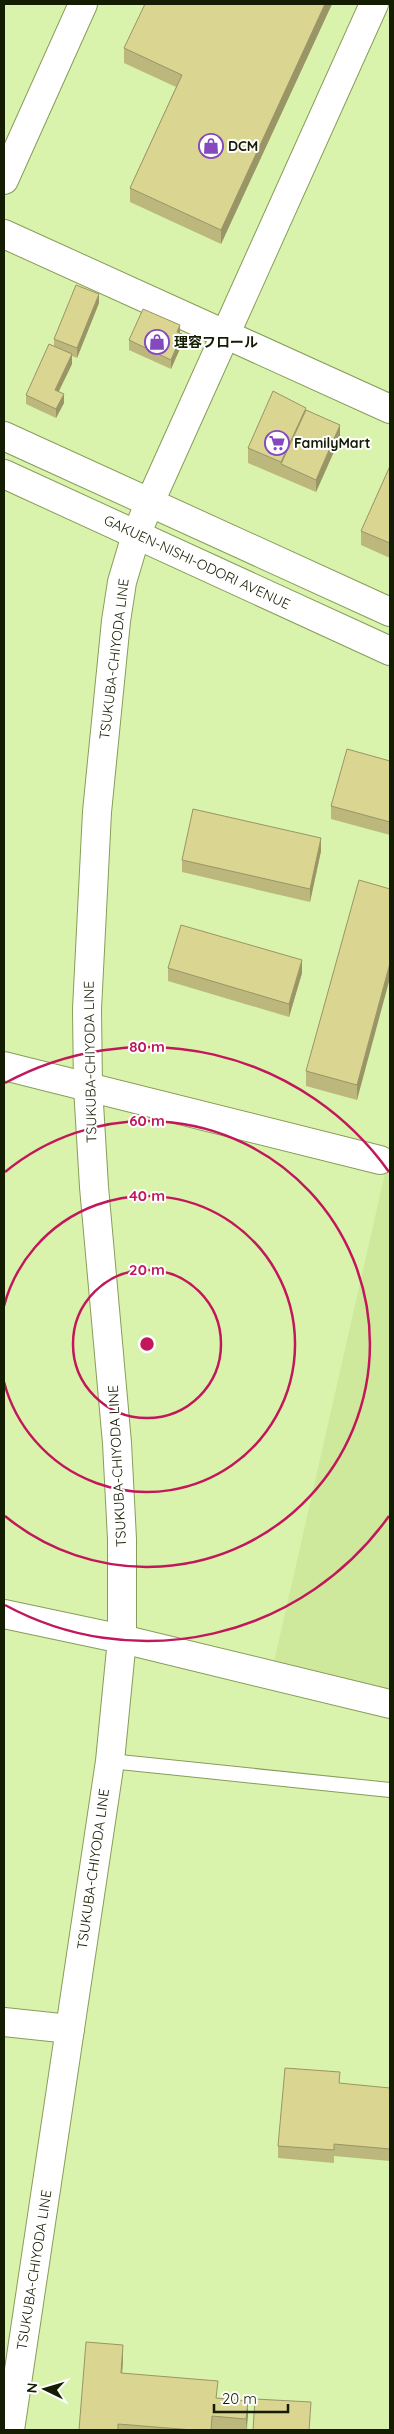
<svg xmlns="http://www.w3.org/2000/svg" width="394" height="2434" font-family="Quicksand,'Noto Sans JP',sans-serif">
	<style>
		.built { fill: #cee99b }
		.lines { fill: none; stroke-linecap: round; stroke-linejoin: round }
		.lane-casing { stroke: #879d5a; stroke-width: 16 }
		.street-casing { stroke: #879d5a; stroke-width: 30 }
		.secondary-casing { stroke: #879d5a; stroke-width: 30 }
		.primary-casing { stroke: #879d5a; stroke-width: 30 }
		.highway-casing { stroke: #879d5a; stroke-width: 30 }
		.lane { stroke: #fff; stroke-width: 14 }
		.street { stroke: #fff; stroke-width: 28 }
		.secondary { stroke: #fff; stroke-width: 28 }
		.primary { stroke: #fff; stroke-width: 28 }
		.highway { stroke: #fff; stroke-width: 28 }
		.wall { fill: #bbb77d }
		.shaded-wall { fill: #999566 }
		.building { fill: #dad591; stroke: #999566 }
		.ring { fill: none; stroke: #c2185b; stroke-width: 2.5 }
		.labels { text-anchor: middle; stroke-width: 4; stroke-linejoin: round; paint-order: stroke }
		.poi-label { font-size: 14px; font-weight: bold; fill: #141c02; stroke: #fff; text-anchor: start }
		.street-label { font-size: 14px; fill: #141c02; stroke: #fff }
		.centre { fill: #c2185b; stroke: #fff; stroke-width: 2.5 }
		.ring-label { font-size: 15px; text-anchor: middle; font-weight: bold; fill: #c2185b; stroke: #fff; stroke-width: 4; stroke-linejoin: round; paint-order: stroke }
	</style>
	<rect width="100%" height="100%" fill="#daf3ac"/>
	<polygon class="built" points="390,1151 390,1690 274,1662"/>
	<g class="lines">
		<defs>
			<polyline id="lane" points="110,1761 390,1790"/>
			<g id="street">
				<polyline points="4,234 390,409"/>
				<polyline points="4,1066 380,1160"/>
				<polyline points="4,1614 122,1639 390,1704"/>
				<polyline points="4,2022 70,2029"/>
			</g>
			<g id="secondary">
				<polyline points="4,180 83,4"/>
				<polyline points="150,502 374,4"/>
			</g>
			<polyline id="primary" points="10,2430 110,1761 122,1639 122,1539 117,1443 94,1187 88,1087 87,1009 97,812 116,621 122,582 136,535 150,502"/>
			<g id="highway">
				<polyline points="4,436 390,612"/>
				<polyline points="4,474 390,651"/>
			</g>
		</defs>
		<use href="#lane" class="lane-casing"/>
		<use href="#street" class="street-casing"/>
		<use href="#secondary" class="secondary-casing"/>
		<use href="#primary" class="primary-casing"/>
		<use href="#highway" class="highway-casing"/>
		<use href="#lane" class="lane"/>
		<use href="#street" class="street"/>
		<use href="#secondary" class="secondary"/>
		<use href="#primary" class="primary"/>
		<use href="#highway" class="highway"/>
	</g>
	<g class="wall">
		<polygon points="332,4 221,244 130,202 130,188 176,87 124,63 124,48"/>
		<polygon points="99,303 77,358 72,356 72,364 59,391 64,403 56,418 26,404 26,395 54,346 54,339"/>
		<polygon points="180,333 182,344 171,369 129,350 129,340"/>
		<polygon points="306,410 340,438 316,492 248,463 248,448"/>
		<polygon points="390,466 390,558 361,545 361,531"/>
		<polygon points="390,761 390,835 331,819 331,806"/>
		<polygon points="321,851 310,902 182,872 182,860"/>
		<polygon points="390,889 357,1100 306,1086 306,1071"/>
		<polygon points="168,968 302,973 289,1017 168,981"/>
		<polygon points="340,2084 390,2088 390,2161 334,2156 334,2163 278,2158 278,2146"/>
		<polygon points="123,2360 122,2373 217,2399 248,2416 247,2430 79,2430"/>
	</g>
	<g class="shaded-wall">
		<polygon points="325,4 332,4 221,244 221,230"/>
		<polygon points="99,294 99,303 77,358 77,348"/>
		<polygon points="180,325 180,335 177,332"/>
		<polygon points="182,334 182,344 171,369 171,360"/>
		<polygon points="72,354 72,364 55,399 55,390"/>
		<polygon points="64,394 64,403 56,418 56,409"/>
		<polygon points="340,425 340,438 316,492 316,480"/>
		<polygon points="321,838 321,851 310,902 310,889"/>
		<polygon points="302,960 302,973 289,1017 289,1004"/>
		<polygon points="390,963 390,978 357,1100 357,1085"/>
		<polygon points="123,2345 123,2360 121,2388 121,2373"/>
		<polygon points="248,2401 248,2416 246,2430 246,2419"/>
	</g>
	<g class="building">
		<polygon points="145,4 325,4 221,230 130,188 182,75 124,48"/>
		<polygon points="76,285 99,294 77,348 54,339"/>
		<polygon points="143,309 180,325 177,332 182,334 171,360 129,340"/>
		<polygon points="49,344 72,354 55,390 64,394 56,409 26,395"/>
		<polygon points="273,391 306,408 281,462 248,448"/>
		<polygon points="306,410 340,425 316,480 281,464"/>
		<polygon points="390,466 390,543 361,531"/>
		<polygon points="347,749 390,761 390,822 331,806"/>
		<polygon points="193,809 321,838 310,889 182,860"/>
		<polygon points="359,880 390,889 390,963 357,1085 306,1071"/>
		<polygon points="181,925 302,960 289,1004 168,968"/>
		<polygon points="285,2068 340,2072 339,2083 390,2088 390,2149 334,2144 334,2150 278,2146"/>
		<polygon points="86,2342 123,2345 121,2373 218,2381 216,2398 248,2401 246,2419 212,2416 211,2430 193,2430 118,2424 118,2430 79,2430"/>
		<polygon points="255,2399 311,2402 309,2430 253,2430"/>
	</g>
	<g class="ring">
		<circle cx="147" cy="1344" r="74"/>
		<path d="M4 1306A148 148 0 1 1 4 1382"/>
		<path d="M5 1172A223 223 0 1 1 5 1516"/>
		<path d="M389 1516A297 297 0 0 1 5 1605M5 1083A297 297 0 0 1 389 1172"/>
	</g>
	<defs>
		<symbol id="shop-ring" viewBox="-11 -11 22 22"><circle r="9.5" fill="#fff" stroke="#8449bf" stroke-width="1.5"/><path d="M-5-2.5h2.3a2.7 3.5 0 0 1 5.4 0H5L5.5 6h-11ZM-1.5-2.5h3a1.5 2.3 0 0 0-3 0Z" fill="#8449bf"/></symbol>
		<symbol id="supermarket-ring" viewBox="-11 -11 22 22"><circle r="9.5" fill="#fff" stroke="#8449bf" stroke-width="1.5"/><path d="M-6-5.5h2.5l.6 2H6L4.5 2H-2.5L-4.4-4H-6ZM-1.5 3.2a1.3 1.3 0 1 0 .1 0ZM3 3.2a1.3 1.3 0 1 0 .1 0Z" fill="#8449bf"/></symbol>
	</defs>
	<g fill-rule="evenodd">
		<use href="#shop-ring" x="197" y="132" width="28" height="28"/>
		<use href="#shop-ring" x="143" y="328" width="28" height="28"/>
		<use href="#supermarket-ring" x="263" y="429" width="28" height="28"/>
	</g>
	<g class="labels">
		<g class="poi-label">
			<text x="228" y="151">DCM</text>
			<text x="174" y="347">理容フロール</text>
			<text x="294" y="448">FamilyMart</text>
		</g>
		<g class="street-label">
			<text transform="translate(197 562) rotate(25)" y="5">GAKUEN-NISHI-ODORI AVENUE</text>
			<text transform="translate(114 659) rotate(-83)" y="5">TSUKUBA-CHIYODA LINE</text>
			<text transform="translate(90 1062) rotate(-91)" y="5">TSUKUBA-CHIYODA LINE</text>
			<text transform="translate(117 1466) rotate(-93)" y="5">TSUKUBA-CHIYODA LINE</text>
			<text transform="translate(93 1869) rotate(-82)" y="5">TSUKUBA-CHIYODA LINE</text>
			<text transform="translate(34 2270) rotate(-81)" y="5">TSUKUBA-CHIYODA LINE</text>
		</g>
	</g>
	<circle cx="147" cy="1344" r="8" class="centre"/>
	<g class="ring-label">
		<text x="147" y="1052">80 m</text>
		<text x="147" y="1126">60 m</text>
		<text x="147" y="1201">40 m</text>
		<text x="147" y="1275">20 m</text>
	</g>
	<rect width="394" height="2434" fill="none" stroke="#141c02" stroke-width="10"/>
	<g transform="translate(45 2389) rotate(275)" stroke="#ffffff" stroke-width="4" paint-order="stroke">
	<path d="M0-4L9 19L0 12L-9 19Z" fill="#141c02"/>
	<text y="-8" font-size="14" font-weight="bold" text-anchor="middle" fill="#141c02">N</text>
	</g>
	<path d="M214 2404v8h74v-8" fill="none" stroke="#141c02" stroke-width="2.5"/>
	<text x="222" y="2404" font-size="15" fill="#141c02" stroke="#ffffff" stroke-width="4" paint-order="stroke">20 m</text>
</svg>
